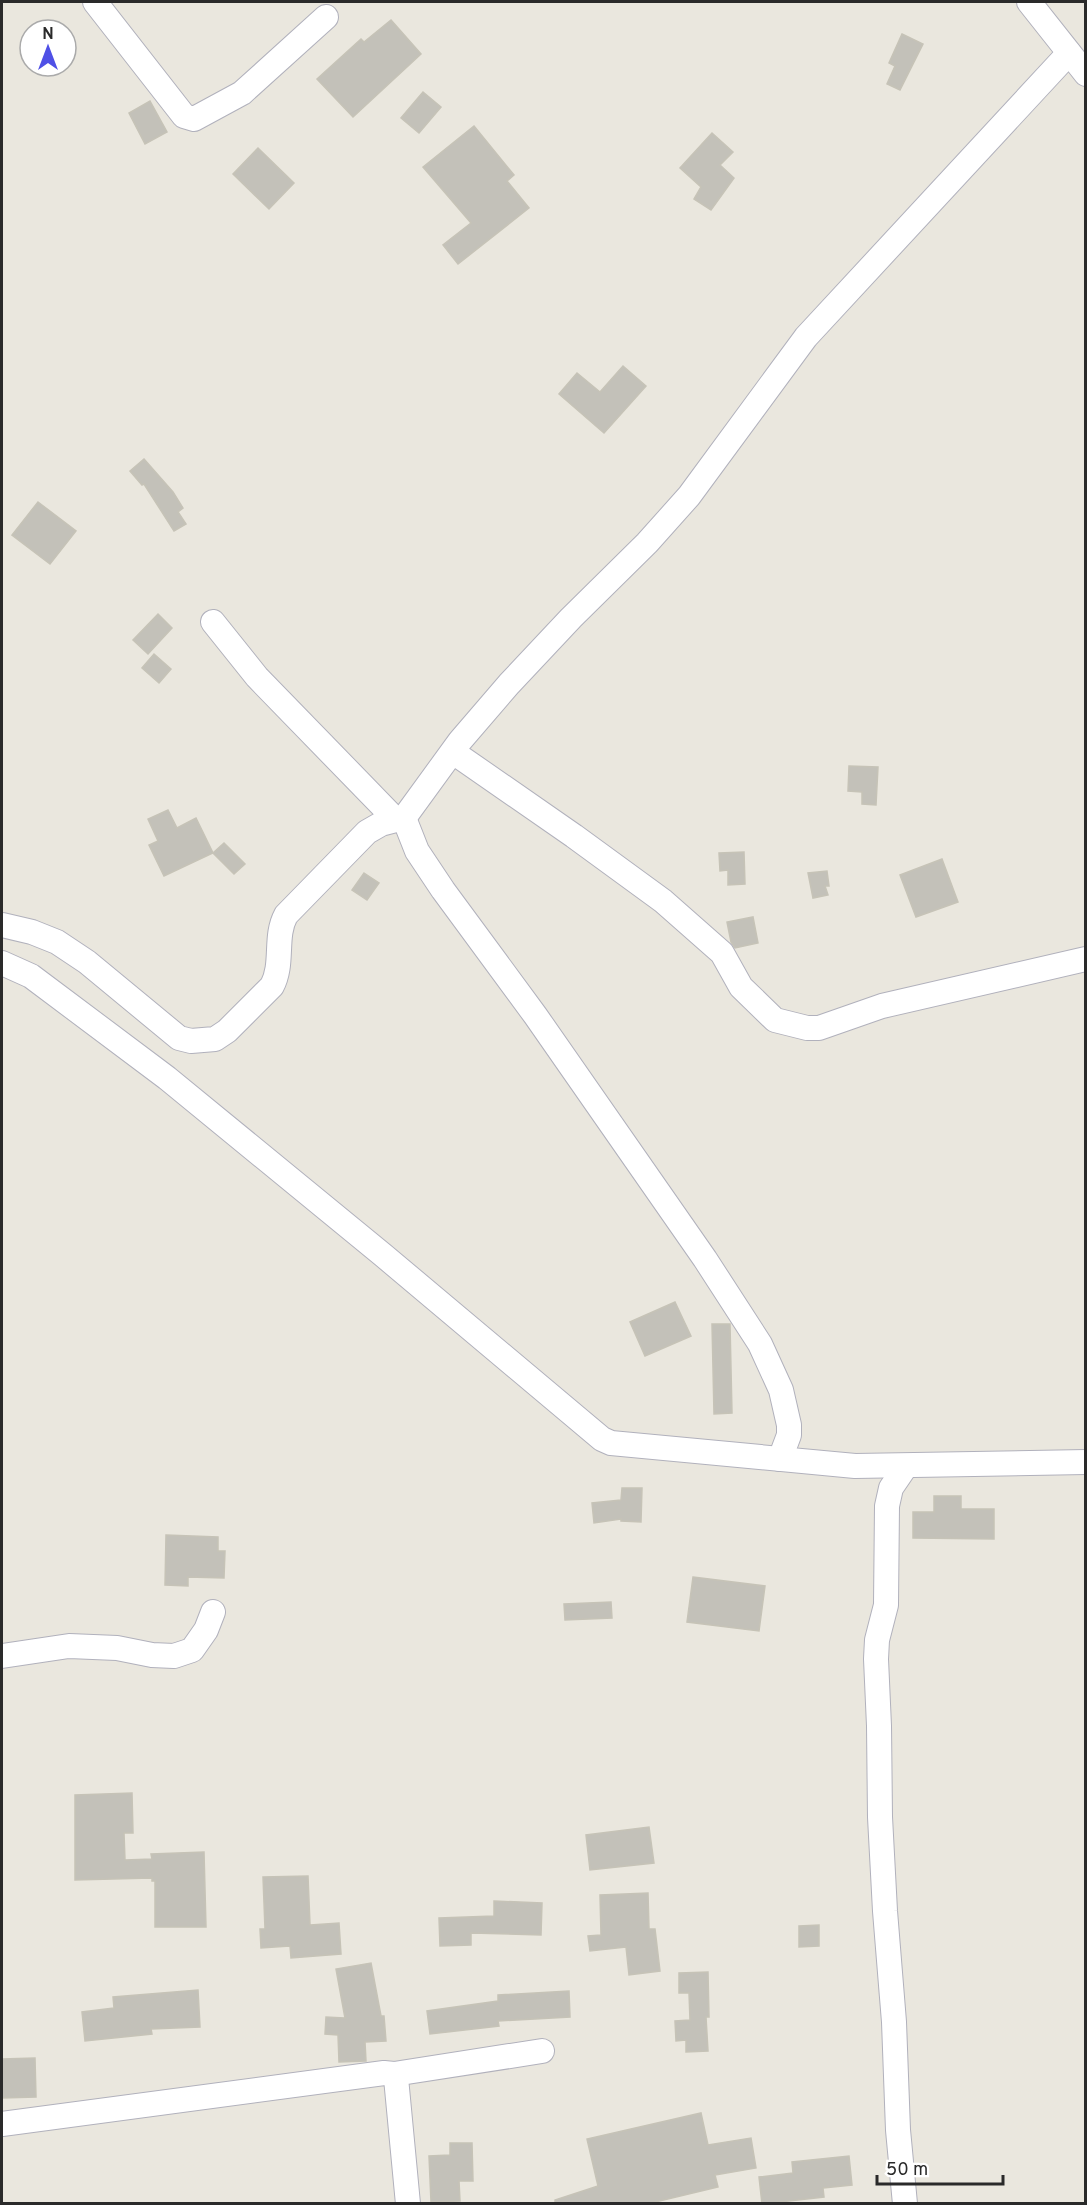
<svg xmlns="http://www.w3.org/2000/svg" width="1087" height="2205" font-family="Overpass,sans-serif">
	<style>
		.building { fill: #c3c1b9; stroke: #c6c3b7; stroke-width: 1.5 }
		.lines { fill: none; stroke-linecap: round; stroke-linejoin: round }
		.minor-casing { stroke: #b1b1bc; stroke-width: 26 }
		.minor { stroke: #fff; stroke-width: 24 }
	</style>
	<rect width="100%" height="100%" fill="#eae7de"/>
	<g class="building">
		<polygon points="391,20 421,54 353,117 317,79 361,39 364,42"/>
		<polygon points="902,34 923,44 900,90 887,84 895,66 889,63"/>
		<polygon points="423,92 441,107 419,133 401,118"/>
		<polygon points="150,101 167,132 145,144 129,113"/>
		<polygon points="474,126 514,175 507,181 529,208 458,264 443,245 471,223 423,167"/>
		<polygon points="712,133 733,152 720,165 734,178 711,210 694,199 701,187 680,168"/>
		<polygon points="258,148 294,183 269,209 233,174"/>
		<polygon points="623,366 646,386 604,433 559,394 577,373 600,392"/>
		<polygon points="144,459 173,492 183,508 178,512 186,524 174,531 144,484 142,485 130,471"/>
		<polygon points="38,502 76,531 50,564 12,535"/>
		<polygon points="158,614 172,628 148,654 133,640"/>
		<polygon points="154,654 171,669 159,683 142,668"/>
		<polygon points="849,766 878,767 876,805 862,804 862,792 848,791"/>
		<polygon points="168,810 177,828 196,818 213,853 164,876 149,845 158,841 148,819"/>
		<polygon points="224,843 245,864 234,874 213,853"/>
		<polygon points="744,852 745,884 728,885 728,870 720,871 719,853"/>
		<polygon points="942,859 958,902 916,917 900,875"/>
		<polygon points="827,871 829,886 825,886 828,895 813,898 808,873"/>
		<polygon points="364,873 379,883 367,900 352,890"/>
		<polygon points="753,917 758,943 735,948 731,942 727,922"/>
		<polygon points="675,1302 691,1336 645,1356 630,1322"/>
		<polygon points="712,1324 730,1324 732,1413 714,1414"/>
		<polygon points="622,1488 642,1488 641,1522 621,1521 621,1519 594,1523 592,1503 621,1500"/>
		<polygon points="934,1496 961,1496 961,1509 994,1509 994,1539 913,1538 913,1512 934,1512"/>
		<polygon points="166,1535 218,1537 218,1551 225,1551 224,1578 188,1577 188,1586 165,1585"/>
		<polygon points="693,1577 765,1586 759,1631 687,1622"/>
		<polygon points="611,1602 612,1618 565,1620 564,1604"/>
		<polygon points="132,1793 133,1833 124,1833 125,1860 152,1859 151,1854 204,1852 206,1927 155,1927 155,1881 152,1881 152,1878 75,1880 75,1795"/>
		<polygon points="649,1827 654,1863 590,1870 586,1835"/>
		<polygon points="308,1876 310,1925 339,1923 341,1954 291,1958 290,1946 261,1948 260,1929 265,1929 263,1877"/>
		<polygon points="648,1893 649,1929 655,1929 660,1971 629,1975 626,1947 590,1951 588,1936 601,1935 600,1895"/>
		<polygon points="494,1901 542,1903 541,1935 471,1933 471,1945 440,1946 439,1918 494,1916"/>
		<polygon points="819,1925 819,1946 799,1947 799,1926"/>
		<polygon points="371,1963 381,2016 384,2016 386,2041 365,2042 366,2061 339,2062 338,2035 325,2034 326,2017 345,2018 336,1969"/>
		<polygon points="708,1972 709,2017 706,2017 708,2051 686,2052 686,2040 676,2041 675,2021 690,2020 689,1993 679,1993 679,1973"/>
		<polygon points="198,1990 200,2027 151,2029 152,2034 85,2041 82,2012 114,2008 113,1997"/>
		<polygon points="569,1991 570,2017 498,2021 499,2026 430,2034 427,2011 498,2001 498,1995"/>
		<polygon points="35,2058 36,2097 2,2098 2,2059"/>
		<polygon points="701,2113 708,2145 751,2138 756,2168 715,2175 718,2187 647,2204 555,2204 555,2200 598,2186 587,2139"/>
		<polygon points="450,2143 472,2143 473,2181 459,2181 460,2201 431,2202 429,2156 450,2155"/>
		<polygon points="849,2156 852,2185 823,2188 824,2197 762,2204 759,2177 793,2173 792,2162"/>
	</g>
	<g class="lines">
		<defs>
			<g id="minor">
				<polyline points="95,2 184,116 194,119 242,93 326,17"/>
				<polyline points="1029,2 1086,74"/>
				<polyline points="213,622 257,677 395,819"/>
				<polyline points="453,752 574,836 663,901 722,953 741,987 775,1020 807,1028 819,1028 882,1006 1086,959"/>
				<polyline points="404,818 417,851 443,890 535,1015 705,1259 760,1344 781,1390 789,1425 789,1435 780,1459"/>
				<path d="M2,925L32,932L57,942L87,962L179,1038L191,1041L215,1039L227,1031L272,986C284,963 274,937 286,915L367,832L381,824L404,818L460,741L509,684L571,618L647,543L689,496L806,337L1069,53"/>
				<polyline points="2,963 31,976 167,1078 383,1255 602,1439 611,1443 855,1466 1086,1462"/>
				<polyline points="2,1656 69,1646 117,1648 152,1655 174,1656 192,1650 206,1630 213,1612"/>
				<polyline points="394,2074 542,2051"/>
				<polyline points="2,2124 384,2073 394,2074 396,2078 408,2204"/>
				<polyline points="905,2204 898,2130 894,2022 885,1911 880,1817 879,1726 876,1659 877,1640 886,1605 887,1506 891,1488 906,1466"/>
			</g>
		</defs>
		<use href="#minor" class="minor-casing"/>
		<use href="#minor" class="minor"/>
	</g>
	<rect width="1087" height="2205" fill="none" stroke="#2a2a2a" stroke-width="6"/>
	<g transform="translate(48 48)"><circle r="28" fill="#ffffff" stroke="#aaaaaa" stroke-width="1.5"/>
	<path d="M0-4.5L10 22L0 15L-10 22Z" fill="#4f50e6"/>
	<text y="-9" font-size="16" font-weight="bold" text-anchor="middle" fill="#2a2a2a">N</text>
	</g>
	<path d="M877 2175v9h126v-9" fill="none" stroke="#2a2a2a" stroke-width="3"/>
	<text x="886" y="2175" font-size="18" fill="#2a2a2a" stroke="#ffffff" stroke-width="4.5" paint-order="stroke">50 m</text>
</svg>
